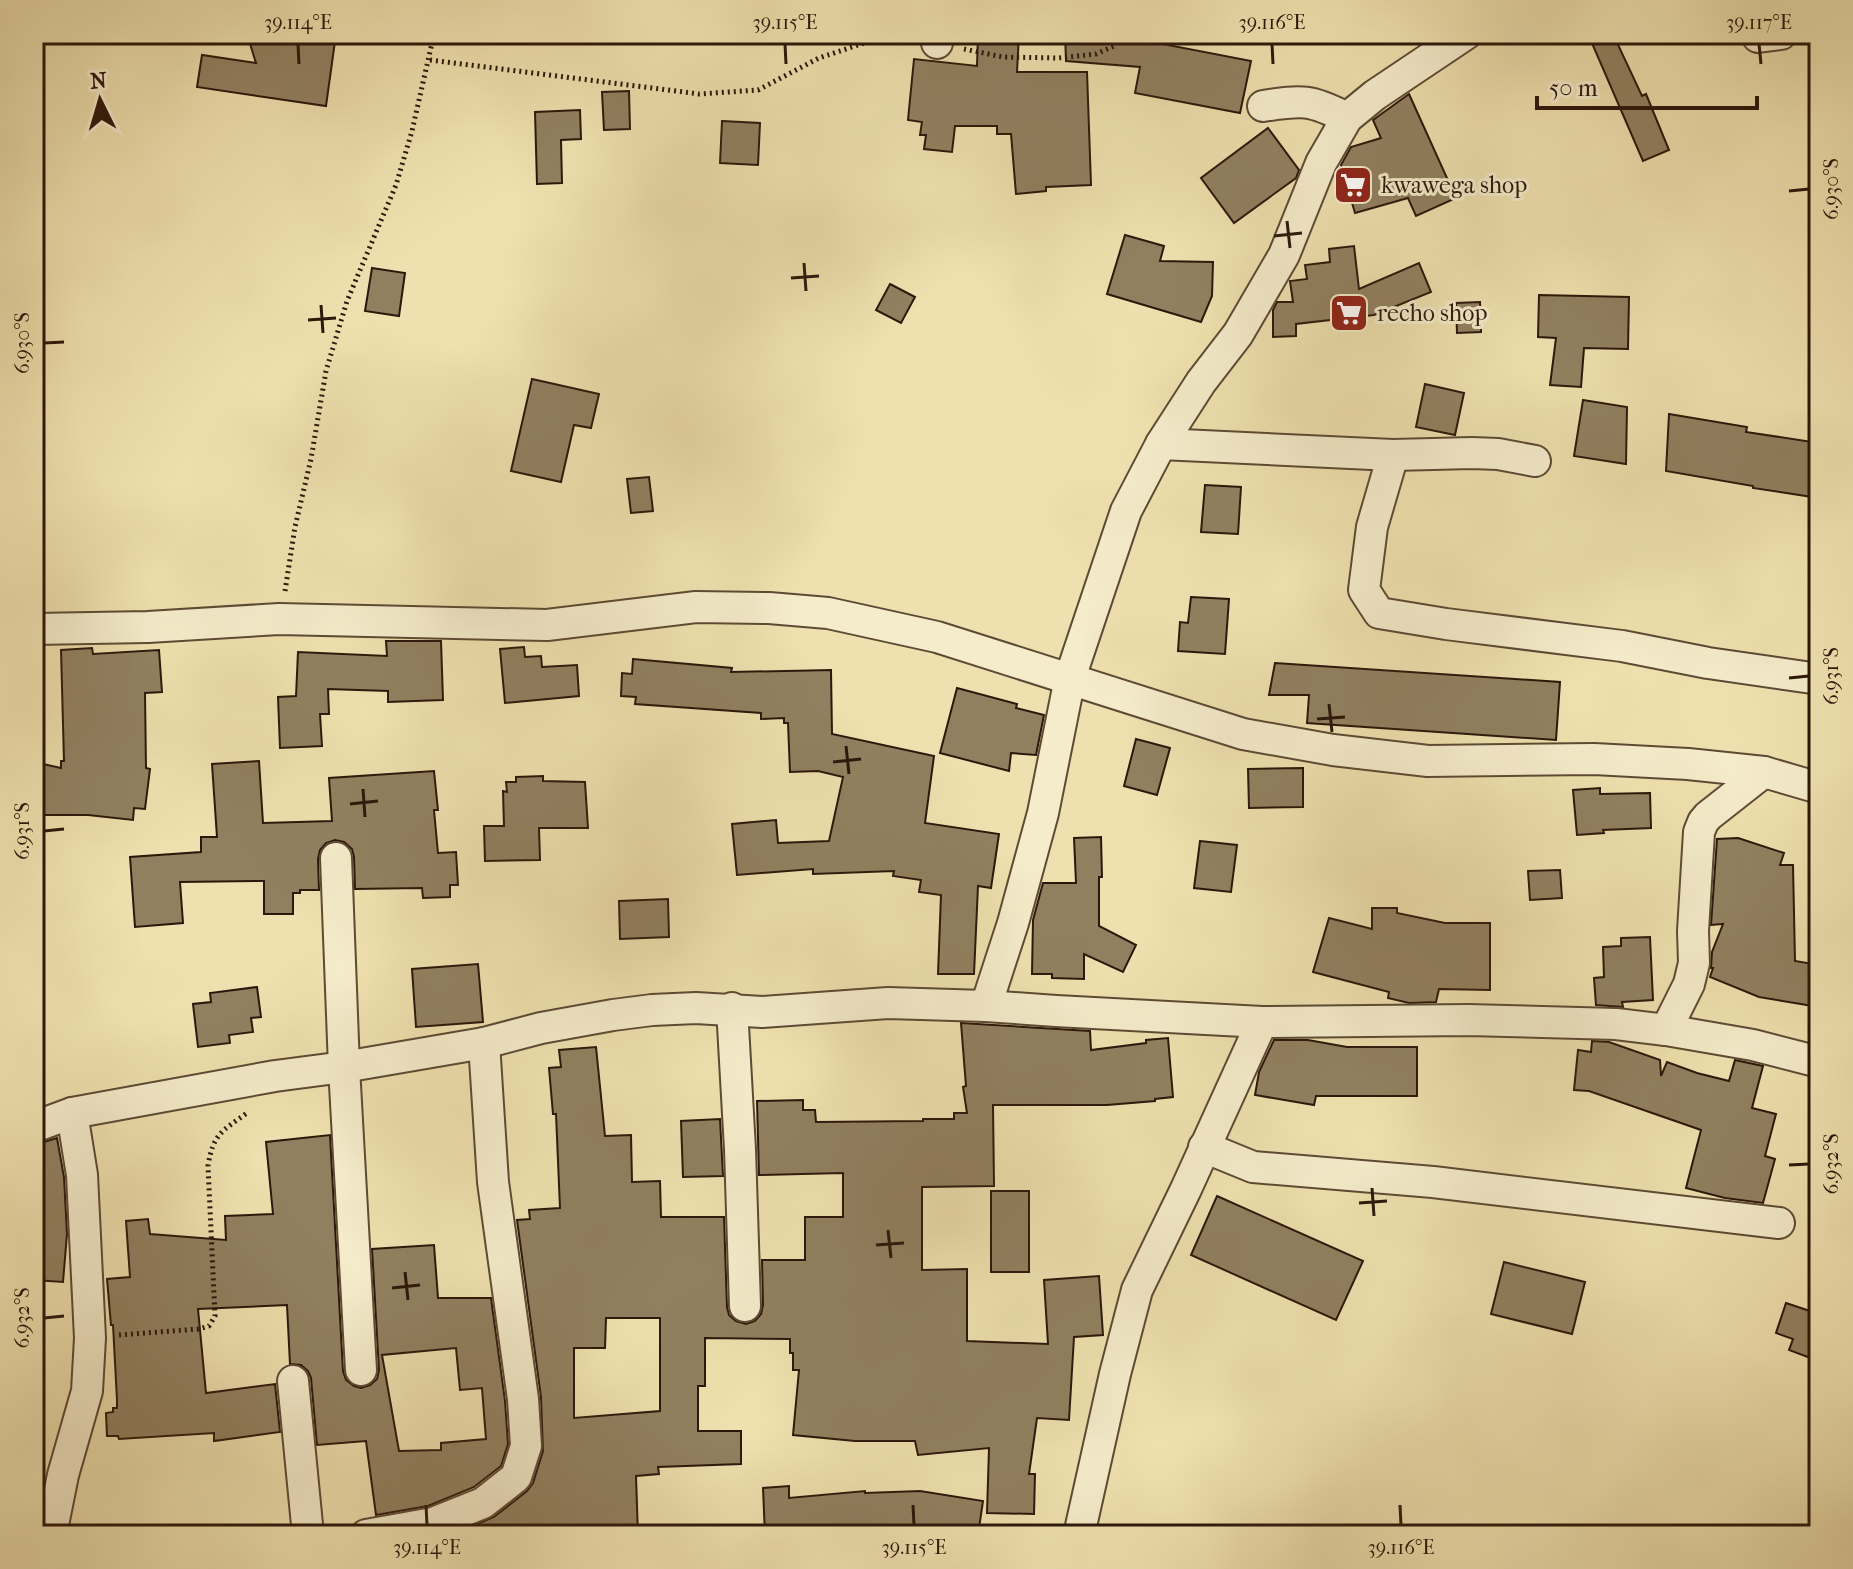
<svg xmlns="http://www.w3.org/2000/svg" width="1853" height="1569" font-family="'IM FELL French Canon',serif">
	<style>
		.building { fill: #918060; stroke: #2c170b; stroke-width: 2; fill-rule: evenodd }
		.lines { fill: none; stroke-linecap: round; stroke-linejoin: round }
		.street-casing { stroke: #5d4a34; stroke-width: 34 }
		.path { stroke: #2c170b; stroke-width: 5; stroke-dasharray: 2 4; stroke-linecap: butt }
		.street { stroke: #f5eccb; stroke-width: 30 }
		.ticks { fill: none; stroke: #2c170b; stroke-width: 3 }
		.labels { text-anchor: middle; stroke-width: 6; stroke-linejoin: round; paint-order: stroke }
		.poi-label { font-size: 24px; fill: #2c170b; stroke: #f5eccb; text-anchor: start }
		.neatline { fill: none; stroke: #2c170b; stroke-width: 3 }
		.ticks-label { font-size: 20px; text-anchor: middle; fill: #2c170b }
	</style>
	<rect width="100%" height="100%" fill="#efe1af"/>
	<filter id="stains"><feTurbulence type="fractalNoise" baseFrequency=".0025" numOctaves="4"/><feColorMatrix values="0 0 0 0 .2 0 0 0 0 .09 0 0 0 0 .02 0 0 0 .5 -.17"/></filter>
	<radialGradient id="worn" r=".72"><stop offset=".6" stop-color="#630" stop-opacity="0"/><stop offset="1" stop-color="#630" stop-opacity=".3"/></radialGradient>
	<g class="building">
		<polygon points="247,34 336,34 326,106 197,87 202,55 256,63"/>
		<polygon points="978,34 1019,34 1017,72 1087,72 1091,185 1046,187 1046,191 1016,194 1011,134 997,134 997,126 955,126 952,152 924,149 926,135 920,135 922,122 908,120 914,59 977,66"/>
		<polygon points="1065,34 1142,34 1142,40 1251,61 1240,113 1135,93 1140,67 1066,61"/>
		<polygon points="1588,34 1613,34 1642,96 1646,94 1669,150 1643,161"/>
		<polygon points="629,91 630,129 604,130 602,92"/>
		<polygon points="1409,94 1456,198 1416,216 1408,198 1355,213 1341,165 1351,147 1381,138 1373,120"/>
		<polygon points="580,110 581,139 561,140 562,183 537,184 535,112"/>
		<polygon points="722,121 760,123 758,165 720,163"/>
		<polygon points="1268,128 1299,170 1296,178 1234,223 1201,178"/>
		<polygon points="1125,235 1164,246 1160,261 1213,262 1212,296 1201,322 1107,294"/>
		<polygon points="1354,246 1359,289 1419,263 1431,292 1374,315 1296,324 1296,336 1273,337 1273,310 1277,302 1293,302 1290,281 1307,279 1305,265 1330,262 1329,249"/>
		<polygon points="372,268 405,273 399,316 365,311"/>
		<polygon points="890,284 915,297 901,323 876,310"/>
		<polygon points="1539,295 1629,297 1628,349 1584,348 1581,387 1550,385 1556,338 1538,337"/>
		<polygon points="1480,302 1481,332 1457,333 1456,303"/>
		<polygon points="532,379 599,394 591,428 574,425 561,482 511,471"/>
		<polygon points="1425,384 1464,393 1455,435 1416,427"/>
		<polygon points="1583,400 1627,407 1626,464 1574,456"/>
		<polygon points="1669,414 1747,427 1746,432 1819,443 1819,498 1753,488 1753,486 1666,471"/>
		<polygon points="649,477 653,511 631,513 627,479"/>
		<polygon points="1205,485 1241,487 1238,534 1201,532"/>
		<polygon points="1191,597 1229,599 1225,654 1178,651 1180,622 1188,623"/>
		<polygon points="386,641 441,641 443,700 388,702 388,691 328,689 329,714 320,714 322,746 280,748 278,697 296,696 298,652 387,656"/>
		<polygon points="524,647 525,657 541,656 542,667 577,665 579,696 505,703 500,649"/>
		<polygon points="92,648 93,654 159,650 162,692 145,693 146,768 150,769 145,809 134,808 133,820 88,815 34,815 34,762 61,768 61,761 64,761 61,650"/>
		<polygon points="633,659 732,668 731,672 831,670 832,734 934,756 925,823 999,834 991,888 978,886 974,974 938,974 941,895 919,892 921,880 893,876 894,871 813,874 813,869 737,875 732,824 776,820 778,843 829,841 843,777 818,771 790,772 788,723 784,723 784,718 761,719 761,713 635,704 636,697 621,696 622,673 632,674"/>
		<polygon points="1275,663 1560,682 1556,740 1307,723 1309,695 1269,695"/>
		<polygon points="957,688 1017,704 1016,708 1044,715 1036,755 1011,753 1009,771 940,753"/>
		<polygon points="1136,739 1170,748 1157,795 1124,786"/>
		<polygon points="259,761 263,823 332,821 329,778 434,771 438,810 434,810 438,853 456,852 458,885 450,885 450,897 423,898 422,888 355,889 354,857 352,849 344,842 335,840 326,843 320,850 318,859 319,890 300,890 300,893 293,893 293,914 264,914 264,881 180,882 183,923 135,927 130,857 201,852 201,837 217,837 212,764"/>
		<polygon points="1303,768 1303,807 1249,808 1248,769"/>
		<polygon points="543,776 543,781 585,782 588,828 539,828 540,860 485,861 484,826 504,826 503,791 507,792 506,782 516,782 516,777"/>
		<polygon points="1600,788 1600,794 1650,793 1651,828 1603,830 1604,833 1577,835 1573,790"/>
		<polygon points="1101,837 1102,877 1099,877 1099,926 1136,945 1123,972 1084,954 1084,979 1052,978 1052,974 1032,974 1033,920 1043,883 1076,883 1074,838"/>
		<polygon points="1738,838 1784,853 1780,865 1793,865 1795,961 1819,965 1819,1007 1759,997 1710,977 1713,968 1711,968 1712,952 1723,924 1711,925 1717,839"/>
		<polygon points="1200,841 1237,845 1231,892 1194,888"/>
		<polygon points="1560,870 1562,898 1530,900 1528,871"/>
		<polygon points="668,899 669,937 620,939 619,901"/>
		<polygon points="1372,908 1397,908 1397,913 1445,923 1490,923 1490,990 1439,989 1436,1002 1409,1003 1388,998 1389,992 1313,972 1329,918 1372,929"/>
		<polygon points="1650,937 1653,1000 1622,1002 1623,1007 1596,1005 1594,978 1604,977 1603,947 1621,946 1621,938"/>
		<polygon points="478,964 483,1022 416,1027 412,969"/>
		<polygon points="257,987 261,1017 251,1018 253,1032 229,1035 230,1043 198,1047 193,1004 211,1002 210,993"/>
		<path d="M961,1023L1090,1031L1091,1050L1146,1043V1040L1168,1038L1173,1097L1155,1099V1101L1107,1105H993L994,1186L922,1187V1270L967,1269V1341L1048,1344L1044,1280L1099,1276L1103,1335L1074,1337L1069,1420L1037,1418L1029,1474H1035L1034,1514L987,1513L989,1448L918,1455L915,1441H855L793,1435L799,1370H793V1353H790V1339L705,1338V1386H698V1431H741V1464L658,1467L659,1474L636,1476L638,1535H451L494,1517L527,1491L533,1483L543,1451L541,1397L517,1220L530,1219L529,1210L560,1208L556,1114H553L549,1068L561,1067L559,1050L596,1047L605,1136L631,1135L632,1182L660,1181L661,1217H724L727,1307L729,1315L736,1321L746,1324L755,1321L761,1314L763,1305L762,1260H805V1217H843V1173L759,1175L757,1101L803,1100V1110H815L816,1122L923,1121V1119H954V1113H967L963,1087L966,1086ZM606,1318H660V1411L574,1418V1348H605Z"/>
		<polygon points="1274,1040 1308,1040 1347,1047 1417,1047 1417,1096 1316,1096 1314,1105 1255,1095 1259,1072"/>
		<polygon points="1592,1041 1609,1042 1660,1060 1661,1076 1667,1062 1697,1073 1729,1081 1735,1060 1763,1066 1752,1108 1776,1114 1765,1156 1775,1159 1763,1203 1725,1198 1686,1188 1701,1130 1589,1091 1574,1090 1578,1050 1591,1052"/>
		<polygon points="720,1119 723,1176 683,1177 681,1121"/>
		<path d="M330,1135L343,1371L346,1380L354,1386L361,1388L370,1385L377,1379L379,1370L372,1249L434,1245L438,1298H491L505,1401L508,1444L501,1466L474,1487L428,1506L376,1515L366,1441L317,1445L311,1378L308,1371L301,1365L290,1364L287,1305L198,1309L206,1393L275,1384L280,1432L214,1441V1433L119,1439L118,1436H107L106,1413L113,1412V1408H117V1400L113,1325H111L107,1279L130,1277L126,1221L148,1219L150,1234L226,1240L225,1216L273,1214L266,1142ZM456,1348L460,1390L482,1388L486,1439L441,1443V1450L399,1451L382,1355Z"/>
		<polygon points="57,1138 64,1177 67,1234 63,1282 34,1280 34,1145"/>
		<rect x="991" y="1191" width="38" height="81"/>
		<polygon points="1217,1196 1363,1261 1336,1320 1191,1255"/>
		<polygon points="1504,1262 1585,1282 1572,1334 1491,1314"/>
		<polygon points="1786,1303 1819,1314 1819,1344 1813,1359 1789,1350 1793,1339 1776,1333"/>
		<polygon points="789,1486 789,1498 865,1491 865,1493 920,1491 983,1501 978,1535 878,1535 878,1529 812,1535 765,1535 763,1488"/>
	</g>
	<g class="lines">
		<defs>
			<g id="street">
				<polyline points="1758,37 1781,34"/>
				<polyline points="937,43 937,34"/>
				<path d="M1263,106C1303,100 1310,99 1347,118"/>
				<polyline points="1161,444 1393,455 1472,453 1498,454 1535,461"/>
				<polyline points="1393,455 1372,527 1364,590 1379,613 1446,624 1622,646 1708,663 1819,679"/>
				<polyline points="34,629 148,627 279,619 547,625 696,607 769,608 828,613 937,637 1243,734 1333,750 1428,761 1594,759 1688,764 1764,772 1819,788"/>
				<polyline points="336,858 344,1067 361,1370"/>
				<polyline points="986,1006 1013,923 1043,813 1070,678 1126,511 1161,444 1201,382 1238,334 1284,255 1321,163 1347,118 1375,95 1466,34"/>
				<polyline points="732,1008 740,1149 745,1306"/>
				<polyline points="1666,1030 1689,984 1694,963 1693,931 1699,832 1703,822 1708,816 1764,772"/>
				<polyline points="34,1127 72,1113 275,1076 344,1067 484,1043 541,1028 613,1015 652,1010 696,1008 762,1012 888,1003 986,1006 1056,1011 1262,1022 1468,1020 1616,1024 1666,1030 1753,1045 1819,1062"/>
				<polyline points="1204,1147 1253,1167 1433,1182 1779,1223"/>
				<polyline points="293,1381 308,1535"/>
				<polyline points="51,1535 63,1475 87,1391 90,1338 82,1175 72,1113"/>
				<polyline points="366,1535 433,1523 483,1503 516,1477 526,1446 523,1399 493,1182 484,1043"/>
				<polyline points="1079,1535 1115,1374 1137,1290 1186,1189 1262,1022"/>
			</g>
		</defs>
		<use href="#street" class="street-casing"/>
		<g class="path">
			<polyline points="964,49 1003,57 1058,58 1096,54 1114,46 1121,34"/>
			<polyline points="430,60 699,94 758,90 819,58 861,44 892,37 911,38"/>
			<polyline points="285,591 295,527 311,459 326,371 347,301 396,185 412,131 434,34"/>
			<path d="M119,1335L199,1329L209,1326L215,1316L208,1166C213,1134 222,1131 247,1113"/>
		</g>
		<use href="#street" class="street"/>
	</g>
	<path class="ticks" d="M298,44L299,64M785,44L786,64M1272,44L1273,64M1759,44L1761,64M1789,191L1809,189M1287,221L1290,248M1274,236L1302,233M804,263L806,291M791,278L819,276M321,305L323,333M308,320L336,318M44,343L64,342M1789,678L1809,676M1329,704L1332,732M1317,719L1345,717M846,746L849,774M833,762L861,759M363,789L365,817M350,804L378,801M44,831L64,829M1789,1165L1809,1164M1372,1188L1374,1216M1359,1203L1387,1201M888,1230L891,1258M876,1245L904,1243M405,1272L408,1300M392,1288L420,1285M44,1318L64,1316M426,1505L427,1525M913,1505L914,1525M1400,1505L1401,1525"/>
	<defs>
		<symbol id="supermarket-square" viewBox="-11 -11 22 22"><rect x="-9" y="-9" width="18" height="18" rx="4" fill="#8f2418" stroke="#f5eccb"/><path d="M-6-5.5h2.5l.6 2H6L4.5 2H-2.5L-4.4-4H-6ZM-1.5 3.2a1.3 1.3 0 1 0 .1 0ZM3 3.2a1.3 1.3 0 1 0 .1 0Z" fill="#fff"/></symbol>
	</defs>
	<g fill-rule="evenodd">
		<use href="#supermarket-square" x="1331" y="163" width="44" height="44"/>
		<use href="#supermarket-square" x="1327" y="291" width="44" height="44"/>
	</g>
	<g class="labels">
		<g class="poi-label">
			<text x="1381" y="193">kwawega shop</text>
			<text x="1377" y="321">recho shop</text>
		</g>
	</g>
	<rect width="1853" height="1569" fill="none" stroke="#efe1af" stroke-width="88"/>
	<g transform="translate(100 100) rotate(355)" stroke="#f5eccb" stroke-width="6" paint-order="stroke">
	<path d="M0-6L14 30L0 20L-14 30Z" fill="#2c170b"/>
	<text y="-12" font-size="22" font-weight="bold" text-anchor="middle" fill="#2c170b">N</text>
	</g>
	<path d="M1537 96v12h220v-12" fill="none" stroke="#2c170b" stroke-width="4"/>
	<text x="1549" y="96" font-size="24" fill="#2c170b" stroke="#f5eccb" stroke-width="6" paint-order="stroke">50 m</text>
	<rect x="44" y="44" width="1765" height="1481" class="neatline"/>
	<g class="ticks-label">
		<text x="298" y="29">39.114°E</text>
		<text x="785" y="29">39.115°E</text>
		<text x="1272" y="29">39.116°E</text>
		<text x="1759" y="29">39.117°E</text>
		<text transform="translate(1831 189) rotate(-90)" y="7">6.930°S</text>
		<text transform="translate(22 343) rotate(-90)" y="7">6.930°S</text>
		<text transform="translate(1831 676) rotate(-90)" y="7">6.931°S</text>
		<text transform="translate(22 831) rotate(-90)" y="7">6.931°S</text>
		<text transform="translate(1831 1164) rotate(-90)" y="7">6.932°S</text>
		<text transform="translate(22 1318) rotate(-90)" y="7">6.932°S</text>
		<text x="427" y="1554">39.114°E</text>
		<text x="914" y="1554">39.115°E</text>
		<text x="1401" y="1554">39.116°E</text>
	</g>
	<rect width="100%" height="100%" filter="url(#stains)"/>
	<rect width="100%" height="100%" fill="url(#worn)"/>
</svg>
